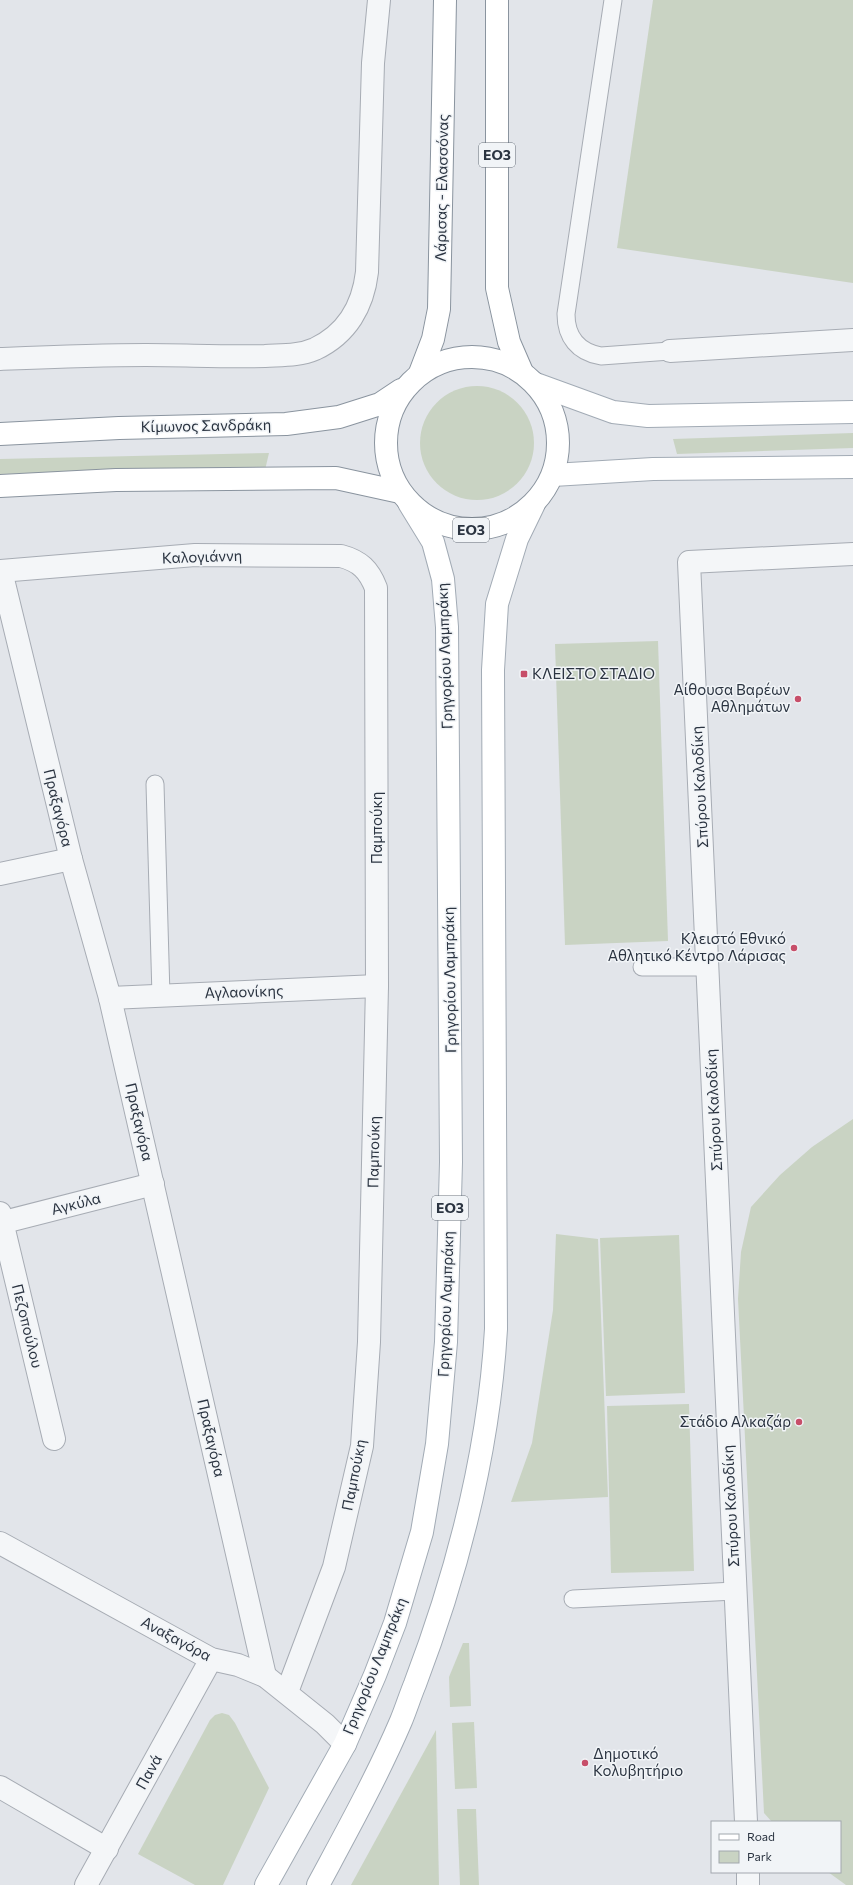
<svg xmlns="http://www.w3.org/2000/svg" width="853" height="1885" font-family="Commissioner,sans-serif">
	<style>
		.green { fill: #c9d3c3 }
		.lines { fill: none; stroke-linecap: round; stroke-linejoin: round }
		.lane-casing { stroke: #a7acb4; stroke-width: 19 }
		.street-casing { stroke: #a7acb4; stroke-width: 24 }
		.primary-casing { stroke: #a2abb5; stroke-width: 24 }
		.highway-casing { stroke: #8a949f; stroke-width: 24 }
		.lane { stroke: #f4f6f8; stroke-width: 17 }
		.street { stroke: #f4f6f8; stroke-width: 22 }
		.primary { stroke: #fff; stroke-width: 22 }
		.highway { stroke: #fff; stroke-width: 22 }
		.poi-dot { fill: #c74e69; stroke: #f1f4f7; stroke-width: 1.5 }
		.labels { text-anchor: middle; stroke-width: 3; stroke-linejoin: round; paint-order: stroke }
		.shield { fill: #f1f4f7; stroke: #666e78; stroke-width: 1 }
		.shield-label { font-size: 14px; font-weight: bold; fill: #2b3441 }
		.street-label { font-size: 15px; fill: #2b3441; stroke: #f1f4f7 }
		.poi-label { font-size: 15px; fill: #2b3441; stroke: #f1f4f7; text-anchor: end }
	</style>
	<rect width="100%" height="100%" fill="#e2e5ea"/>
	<g class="green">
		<polygon points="653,0 853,0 853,283 617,248"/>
		<circle cx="477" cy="443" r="57"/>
		<polygon points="853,433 853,448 677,454 673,439"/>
		<polygon points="269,453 265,470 0,474 0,459"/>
		<polygon points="658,641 668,941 565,945 555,644"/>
		<polygon points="853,1119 853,1885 846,1885 828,1872 840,1872 840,1822 772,1822 764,1813 738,1299 741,1252 751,1207 780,1175 812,1147"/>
		<polygon points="556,1234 598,1239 608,1497 511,1502 532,1443 553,1310"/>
		<polygon points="679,1235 685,1393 606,1396 600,1238"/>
		<polygon points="689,1404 694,1571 611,1573 607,1406"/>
		<polygon points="463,1643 469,1643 471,1706 450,1707 449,1677"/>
		<polygon points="222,1713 229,1715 235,1723 269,1788 223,1885 195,1885 138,1854 210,1720 215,1715"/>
		<polygon points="474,1722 477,1788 455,1789 452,1723"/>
		<polygon points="436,1730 439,1885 351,1885"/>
		<polygon points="457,1809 476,1809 479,1885 460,1885"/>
	</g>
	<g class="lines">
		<defs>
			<g id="lane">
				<path d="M613,0L566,314C566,337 578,352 601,356L670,351"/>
				<polyline points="155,784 161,996"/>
				<polyline points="642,967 708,967"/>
				<polyline points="573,1599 735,1591"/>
			</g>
			<g id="street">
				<polyline points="670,351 853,340"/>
				<path d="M0,359C49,357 97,355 146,355C186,355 225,357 265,356C282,355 299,356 315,349C347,334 363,306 367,272L373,63L379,0"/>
				<path d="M0,571L195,555L341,556C360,561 369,570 376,588L377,986L369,1342L362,1446L334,1567L287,1692"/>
				<polyline points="1,571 71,859 110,998 265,1676"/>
				<polyline points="0,874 71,859"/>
				<polyline points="110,998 377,986"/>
				<polyline points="0,1213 54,1439"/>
				<polyline points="0,1223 153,1184"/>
				<polyline points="0,1543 211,1659 238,1665 265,1676 325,1724 345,1744"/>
				<polyline points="0,1787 107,1849"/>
				<polyline points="746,1822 689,562 853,554"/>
				<polyline points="748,1872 748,1885"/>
				<polyline points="86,1885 211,1659"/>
			</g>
			<g id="primary">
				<polyline points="536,384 613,412 648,416 853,412"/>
				<polyline points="553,475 653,469 853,467"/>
				<polyline points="266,1885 345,1744 375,1675 395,1623 422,1532 437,1444 446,1342 451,1162 447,627 443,579 433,542 409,503"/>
				<path d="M318,1885C347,1831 377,1777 401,1721C406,1709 410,1696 415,1684C458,1571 489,1450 496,1329L493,670L497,604L517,539L534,504"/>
			</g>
			<g id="highway">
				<polyline points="497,0 497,288 509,342 522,372"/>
				<circle cx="472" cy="443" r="86"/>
				<polyline points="420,373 433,339 439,309 445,0"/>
				<polyline points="0,434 119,428 286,424 339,417 380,404 401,390"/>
				<polyline points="0,486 116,480 336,478 400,492"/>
			</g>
		</defs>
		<use href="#lane" class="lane-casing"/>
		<use href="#street" class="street-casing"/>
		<use href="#primary" class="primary-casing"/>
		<use href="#highway" class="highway-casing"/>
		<use href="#lane" class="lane"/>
		<use href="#street" class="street"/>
		<use href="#primary" class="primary"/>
		<use href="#highway" class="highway"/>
	</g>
	<g class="poi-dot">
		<rect x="520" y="670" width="8" height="8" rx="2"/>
		<circle cx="798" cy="699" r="4"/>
		<circle cx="794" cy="948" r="4"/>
		<circle cx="799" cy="1422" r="4"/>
		<circle cx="585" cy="1763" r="4"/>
	</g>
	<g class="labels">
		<g class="shield">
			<rect x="479" y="143" width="36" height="24" rx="3"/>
			<rect x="453" y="518" width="36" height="24" rx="3"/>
			<rect x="432" y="1196" width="36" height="24" rx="3"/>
		</g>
		<g class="shield-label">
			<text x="497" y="160">ΕΟ3</text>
			<text x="471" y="535">ΕΟ3</text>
			<text x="450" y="1213">ΕΟ3</text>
		</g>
		<g class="street-label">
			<text transform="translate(442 188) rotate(-89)" y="5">Λάρισας - Ελασσόνας</text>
			<text transform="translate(206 426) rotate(-1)" y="5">Κίμωνος Σανδράκη</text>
			<text transform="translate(202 557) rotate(-2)" y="5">Καλογιάννη</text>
			<text transform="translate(445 656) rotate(-92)" y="5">Γρηγορίου Λαμπράκη</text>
			<text transform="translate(700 787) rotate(-93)" y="5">Σπύρου Καλοδίκη</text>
			<text transform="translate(58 808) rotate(76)" y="5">Πραξαγόρα</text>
			<text transform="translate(377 828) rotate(-90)" y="5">Παμπούκη</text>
			<text transform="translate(450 980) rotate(-91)" y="5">Γρηγορίου Λαμπράκη</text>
			<text transform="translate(244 992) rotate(-2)" y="5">Αγλαονίκης</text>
			<text transform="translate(714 1110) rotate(-93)" y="5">Σπύρου Καλοδίκη</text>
			<text transform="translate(139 1122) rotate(77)" y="5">Πραξαγόρα</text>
			<text transform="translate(374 1152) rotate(-89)" y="5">Παμπούκη</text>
			<text transform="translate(76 1204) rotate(-14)" y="5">Αγκύλα</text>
			<text transform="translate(446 1304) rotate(-88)" y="5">Γρηγορίου Λαμπράκη</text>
			<text transform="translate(27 1326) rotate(76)" y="5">Πεζοπούλου</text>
			<text transform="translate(211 1438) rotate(77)" y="5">Πραξαγόρα</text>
			<text transform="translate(354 1475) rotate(-79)" y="5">Παμπούκη</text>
			<text transform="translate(731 1506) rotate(-93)" y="5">Σπύρου Καλοδίκη</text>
			<text transform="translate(176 1639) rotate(28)" y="5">Αναξαγόρα</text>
			<text transform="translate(375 1666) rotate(-68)" y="5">Γρηγορίου Λαμπράκη</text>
			<text transform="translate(149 1772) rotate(-61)" y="5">Πανά</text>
		</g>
		<g class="poi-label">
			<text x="532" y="679" text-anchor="start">ΚΛΕΙΣΤΟ ΣΤΑΔΙΟ</text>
			<text x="790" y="695">Αίθουσα Βαρέων<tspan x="790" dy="17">Αθλημάτων</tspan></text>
			<text x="786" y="944">Κλειστό Εθνικό<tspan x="786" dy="17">Αθλητικό Κέντρο Λάρισας</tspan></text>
			<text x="791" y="1427">Στάδιο Αλκαζάρ</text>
			<text x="593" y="1759" text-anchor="start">Δημοτικό<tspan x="593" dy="17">Κολυβητήριο</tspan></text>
		</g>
	</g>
	<rect x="711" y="1821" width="130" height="52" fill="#f1f4f7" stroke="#a2a7ae"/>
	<rect x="719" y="1834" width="20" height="6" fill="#ffffff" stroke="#a2a7ae"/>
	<text x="747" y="1841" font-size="12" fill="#2b3441">Road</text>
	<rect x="719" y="1851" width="20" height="12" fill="#c9d3c3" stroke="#a2a7ae"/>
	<text x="747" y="1861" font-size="12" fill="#2b3441">Park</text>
</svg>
